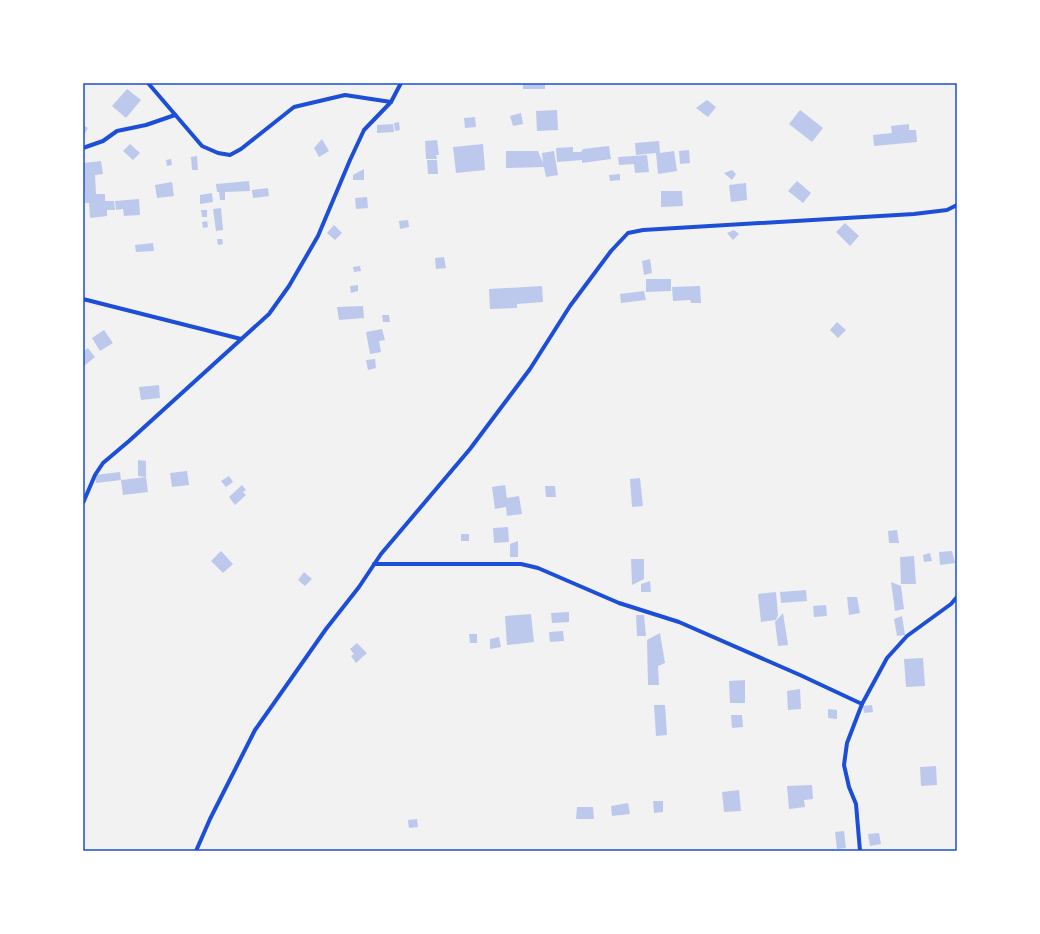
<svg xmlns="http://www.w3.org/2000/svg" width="1040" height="934" font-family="'Alegreya Sans',sans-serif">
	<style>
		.building { fill: #bdc9ec }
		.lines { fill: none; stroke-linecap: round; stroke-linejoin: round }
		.minor { stroke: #1d4ed8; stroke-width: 4 }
		.neatline { fill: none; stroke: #1d4ed8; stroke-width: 1.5 }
	</style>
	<rect width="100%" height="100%" fill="#f2f2f2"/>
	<g class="building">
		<rect x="523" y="83" width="22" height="6"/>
		<polygon points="127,89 141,100 126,118 112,106"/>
		<polygon points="707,100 716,107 708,117 696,108"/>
		<polygon points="557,110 558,130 537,131 536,111"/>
		<polygon points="800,110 823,128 812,142 789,124"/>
		<polygon points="521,113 523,124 513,126 510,116"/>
		<polygon points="475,117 476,127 465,128 464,118"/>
		<polygon points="399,122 400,130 395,131 394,123"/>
		<polygon points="393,124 394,132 377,133 377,125"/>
		<polygon points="909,124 909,130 916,130 917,142 874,146 873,135 892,133 891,126"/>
		<polygon points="83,125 88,128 83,137"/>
		<polygon points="322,139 329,151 319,157 314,148"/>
		<polygon points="437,140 439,155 436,155 437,159 426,159 425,141"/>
		<polygon points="659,141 660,153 674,151 677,171 658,174 656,153 636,155 635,143"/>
		<polygon points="130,144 140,153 133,160 123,151"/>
		<polygon points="483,144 485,170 456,173 453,147"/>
		<polygon points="609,146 611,159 582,163 582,160 557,162 556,148 573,147 573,152 581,152 583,149"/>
		<polygon points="689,150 690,163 680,164 679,151"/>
		<polygon points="506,151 538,151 543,163 542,153 554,151 558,175 546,177 544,167 506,168"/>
		<polygon points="647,155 649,172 635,173 634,164 619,165 618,157"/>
		<polygon points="197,156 198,170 192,170 191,157"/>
		<polygon points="171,159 172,165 167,166 166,160"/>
		<polygon points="427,160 437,160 438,174 428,174"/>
		<polygon points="101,161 103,174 95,175 96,194 105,194 105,201 114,201 115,210 107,210 107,216 90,218 89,203 85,203 83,163"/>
		<polygon points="364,169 364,180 353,180 353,175"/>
		<polygon points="732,170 736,174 732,180 724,173"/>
		<polygon points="620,174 620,180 610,181 609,175"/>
		<polygon points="249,181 250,191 225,192 225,200 220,200 219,192 217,192 216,184"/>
		<polygon points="797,181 811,193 803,203 788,191"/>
		<polygon points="172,182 174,196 157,198 155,185"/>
		<polygon points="746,183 747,200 731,202 729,185"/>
		<polygon points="268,188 269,196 253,198 252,190"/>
		<polygon points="661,191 682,191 683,206 661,207"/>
		<polygon points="212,193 213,202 200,204 200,195"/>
		<polygon points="367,197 368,208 356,209 355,198"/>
		<polygon points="139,199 140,215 124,216 123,209 116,210 115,201"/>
		<polygon points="221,208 223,230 216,231 213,209"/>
		<polygon points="201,210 207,210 207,217 202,217"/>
		<polygon points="408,220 409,227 400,229 399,221"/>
		<polygon points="207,221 208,227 203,228 202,222"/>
		<polygon points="845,223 859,236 850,246 836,232"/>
		<polygon points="334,225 342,233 335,240 327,233"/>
		<polygon points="734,230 739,234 733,240 727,233"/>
		<polygon points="217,239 222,239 223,244 218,245"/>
		<polygon points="153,243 154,251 136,252 135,245"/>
		<polygon points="444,257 446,268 436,269 435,258"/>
		<polygon points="650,259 652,273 644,275 642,261"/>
		<polygon points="360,266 361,271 354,272 353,267"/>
		<polygon points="646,279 671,279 671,291 646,292"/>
		<polygon points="358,285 358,291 351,293 350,286"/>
		<polygon points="542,286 543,302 517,304 517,308 490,309 489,289"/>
		<polygon points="700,286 701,303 691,303 690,300 673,301 672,287"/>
		<polygon points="644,291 646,300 621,303 620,294"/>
		<polygon points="363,306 364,318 339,320 337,307"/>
		<polygon points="382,315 389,315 390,322 383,322"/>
		<polygon points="837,322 846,330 838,338 830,330"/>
		<polygon points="382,329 385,340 379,341 381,352 370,354 366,332"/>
		<polygon points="104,330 113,343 100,351 92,338"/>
		<polygon points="88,348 95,357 84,366 83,364 83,352"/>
		<polygon points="375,359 376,368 368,370 366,360"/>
		<polygon points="159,385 160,398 141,400 139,387"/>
		<polygon points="138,460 146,461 146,477 138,476"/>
		<polygon points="187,471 189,485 172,487 170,473"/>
		<polygon points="120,472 121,480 96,483 95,475"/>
		<polygon points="229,476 233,482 226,487 221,481"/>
		<polygon points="146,477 148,492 123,495 121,480"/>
		<polygon points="640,478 643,506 632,507 630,479"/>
		<polygon points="242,485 246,490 243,492 246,495 235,505 229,497"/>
		<polygon points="505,485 507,498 519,496 522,514 507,516 506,507 495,509 492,487"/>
		<polygon points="545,486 555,486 556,497 546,497"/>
		<polygon points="508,527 509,542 494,543 493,528"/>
		<polygon points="897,530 899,543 889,543 888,531"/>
		<rect x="461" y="534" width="8" height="7"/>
		<polygon points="518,541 518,557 510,557 510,544"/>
		<polygon points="221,551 233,564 223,573 211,561"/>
		<polygon points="952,551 955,563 940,565 939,552"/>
		<polygon points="930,553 932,561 924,562 923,555"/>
		<polygon points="914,556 916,584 901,584 900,557"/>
		<polygon points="631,559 644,559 644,579 632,585"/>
		<polygon points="304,572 312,579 305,586 298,580"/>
		<polygon points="650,581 651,592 641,592 641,584"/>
		<polygon points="891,582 901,586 904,609 895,611"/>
		<polygon points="806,590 807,601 781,603 780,592"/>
		<polygon points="776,592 778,615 776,620 761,622 758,594"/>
		<polygon points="847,597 857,597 860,613 849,615"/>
		<polygon points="826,605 827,616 814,617 813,606"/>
		<polygon points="569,612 569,622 552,623 551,613"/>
		<polygon points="783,613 788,645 778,646 775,622"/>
		<polygon points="531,614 534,642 507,645 505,616"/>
		<polygon points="636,615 644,615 646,636 637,636"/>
		<polygon points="902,616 905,635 897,636 894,619"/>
		<polygon points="563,631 564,641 550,642 549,632"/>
		<polygon points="660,633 665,663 658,666 659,685 648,685 647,640"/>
		<polygon points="469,634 477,634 477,643 470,643"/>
		<polygon points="499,637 501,647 490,649 490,639"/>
		<polygon points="357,643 367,653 356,663 351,656 354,654 350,649"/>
		<polygon points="923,658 925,686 906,687 904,659"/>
		<polygon points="745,680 745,703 730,703 729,681"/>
		<polygon points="800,689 801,709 788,710 787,691"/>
		<polygon points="654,705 665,705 667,735 656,736"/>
		<polygon points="872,705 873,712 864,713 863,706"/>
		<polygon points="828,709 837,710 837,719 828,718"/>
		<polygon points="731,715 742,715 743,727 732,728"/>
		<polygon points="936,766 937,785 921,786 920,767"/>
		<polygon points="812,785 813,799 804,800 805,807 789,809 787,786"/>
		<polygon points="739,790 741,811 724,812 722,792"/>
		<polygon points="653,801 663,801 663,812 654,813"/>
		<polygon points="628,803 630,814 612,816 611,806"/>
		<polygon points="577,807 593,807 594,819 576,819"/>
		<polygon points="417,819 418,827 409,828 408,820"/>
		<polygon points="844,831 846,848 837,849 835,832"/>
		<polygon points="879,833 881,844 870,846 868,834"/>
	</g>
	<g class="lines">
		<g class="minor">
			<polyline points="148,83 202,146 218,153 230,155 241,149 294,107 345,95 391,102"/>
			<polyline points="83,148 103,141 117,131 146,125 175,115"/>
			<polyline points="83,299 241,339"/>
			<polyline points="83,503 95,475 103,463 129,441 269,314 289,286 318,236 350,160 364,130 391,102 401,83"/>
			<polyline points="374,564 521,564 538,568 619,603 679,622 800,675 862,704"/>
			<polyline points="196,851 210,819 255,730 326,629 359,587 381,554 470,449 530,369 570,306 611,251 628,233 643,230 914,214 947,210 957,205"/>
			<polyline points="860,851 856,804 849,787 844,765 847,743 862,704 887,658 907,636 951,604 957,597"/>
		</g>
	</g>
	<rect width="1040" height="934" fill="none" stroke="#ffffff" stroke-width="168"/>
	<rect x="84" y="84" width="872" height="766" class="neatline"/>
</svg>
